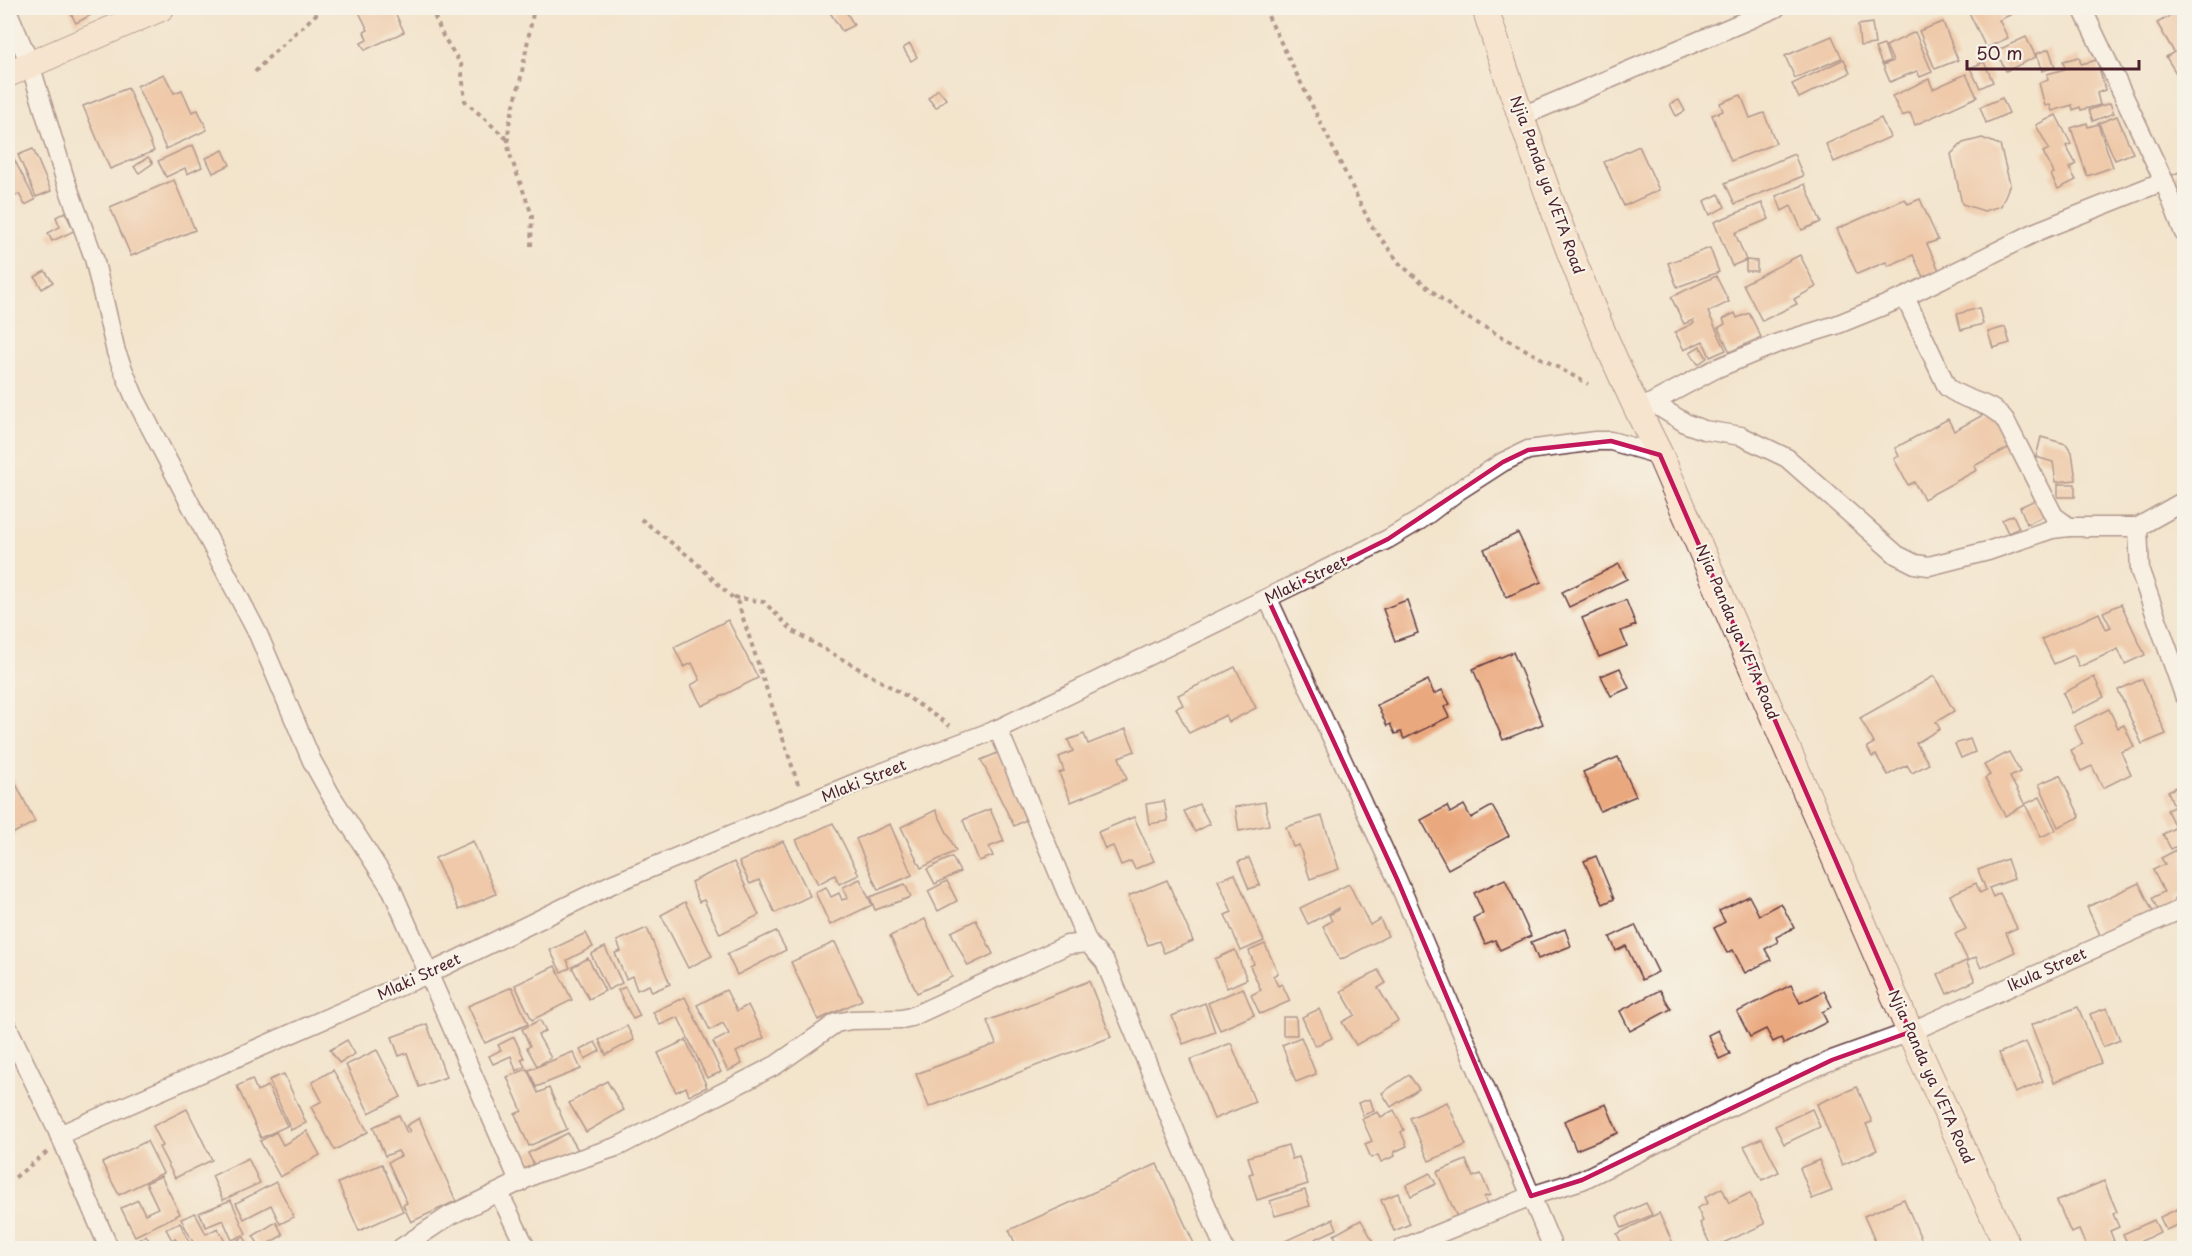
<svg xmlns="http://www.w3.org/2000/svg" width="2192" height="1256" font-family="'Playpen Sans',sans-serif">
	<style>
		.building { fill: #eaa87e }
		.lines { fill: none; stroke-linecap: round; stroke-linejoin: round }
		.street-casing { stroke: #633d43; stroke-width: 21 }
		.secondary-casing { stroke: #633d43; stroke-width: 28 }
		.path { stroke: #633d43; stroke-width: 4; stroke-dasharray: 4.5 4.5; stroke-linecap: butt }
		.street { stroke: #fff; stroke-width: 18 }
		.secondary { stroke: #fce5d0; stroke-width: 26 }
		.marked { fill: none; stroke: #c2185b; stroke-width: 4.5; stroke-linejoin: round }
		.labels { text-anchor: middle; stroke-width: 4.5; stroke-linejoin: round; paint-order: stroke }
		.street-label { font-size: 15px; fill: #4a1f2b; stroke: #f7f3e8 }
	</style>
	<rect width="100%" height="100%" fill="#f7f3e8"/>
	<filter id="ink" filterUnits="userSpaceOnUse"><feTurbulence type="fractalNoise" baseFrequency=".0167" numOctaves="2"/><feDisplacementMap in="SourceGraphic" scale="12" xChannelSelector="R" yChannelSelector="G"/><feConvolveMatrix kernelMatrix="1 2 1 2 8 2 1 2 1" color-interpolation-filters="sRGB"/></filter>
	<filter id="wash" filterUnits="userSpaceOnUse"><feTurbulence type="fractalNoise" baseFrequency=".008" numOctaves="4" result="noise"/><feDisplacementMap in="SourceGraphic" scale="24" xChannelSelector="R" yChannelSelector="G"/><feGaussianBlur stdDeviation="1.35" result="paint"/><feColorMatrix in="noise" values="0 0 0 0 0 0 0 0 0 0 0 0 0 0 0 0 0 1.4 0 .05"/><feComposite in="paint" operator="in"/></filter>
	<g filter="url(#wash)">
		<rect width="100%" height="100%" fill="#f3e4cc"/>
		<g id="blocks">
			<g class="building">
				<polygon points="68,8 87,8 91,15 76,23"/>
				<polygon points="357,8 393,8 404,32 365,50 361,43 367,40 364,32 368,30"/>
				<polygon points="835,8 844,8 854,25 842,31 829,11"/>
				<polygon points="1967,8 2025,8 1999,20 2008,38 1986,48"/>
				<polygon points="2184,8 2184,75 2179,78 2166,57 2174,52 2157,23"/>
				<polygon points="1943,22 1958,60 1935,69 1919,31"/>
				<polygon points="1872,23 1875,44 1860,46 1858,25"/>
				<polygon points="1915,32 1932,72 1920,77 1917,71 1890,82 1883,65 1893,61 1886,46"/>
				<polygon points="1832,36 1842,58 1795,78 1785,56"/>
				<polygon points="2026,37 2036,57 2006,71 1996,51"/>
				<polygon points="910,44 917,57 911,61 903,48"/>
				<polygon points="1884,45 1890,61 1882,64 1875,48"/>
				<polygon points="2049,49 2055,67 2042,71 2036,54"/>
				<polygon points="2079,57 2081,64 2097,60 2105,90 2097,93 2100,105 2081,110 2080,107 2073,110 2072,105 2052,111 2050,105 2045,106 2039,83 2048,80 2047,74 2065,69 2063,61"/>
				<polygon points="1844,59 1850,73 1799,98 1792,84"/>
				<polygon points="1984,62 1993,82 1980,88 1970,68"/>
				<polygon points="164,74 174,93 182,90 192,112 198,110 207,130 166,149 137,86"/>
				<polygon points="1966,74 1977,97 1915,125 1910,113 1902,116 1892,96 1929,79 1933,89"/>
				<polygon points="128,88 154,151 110,169 83,106"/>
				<polygon points="938,89 946,99 936,108 928,98"/>
				<polygon points="1741,95 1750,118 1764,113 1776,143 1731,161 1712,115 1723,111 1720,103"/>
				<polygon points="2002,98 2009,113 1986,123 1980,107"/>
				<polygon points="1679,100 1685,111 1676,116 1670,104"/>
				<polygon points="2110,103 2114,113 2093,121 2089,110"/>
				<polygon points="2056,115 2071,144 2066,146 2076,164 2069,168 2076,180 2058,189 2051,175 2054,173 2043,152 2049,149 2036,125"/>
				<polygon points="2117,116 2133,153 2115,160 2099,123"/>
				<polygon points="1881,118 1890,137 1834,162 1826,144"/>
				<polygon points="2087,123 2088,127 2098,124 2113,167 2087,176 2071,128"/>
				<polygon points="1982,138 2000,145 2010,184 2001,206 1984,211 1962,204 1951,154 1963,143"/>
				<polygon points="193,145 202,167 187,174 185,168 166,177 158,161"/>
				<polygon points="1639,146 1659,190 1624,206 1604,162"/>
				<polygon points="33,149 51,191 36,197 18,155"/>
				<polygon points="223,150 230,165 213,173 206,158"/>
				<polygon points="1794,154 1803,176 1735,204 1725,183"/>
				<polygon points="148,157 153,163 139,173 134,167"/>
				<polygon points="14,159 35,200 25,205 19,194 8,200 8,162"/>
				<polygon points="2184,170 2184,218 2168,177"/>
				<polygon points="174,180 195,230 131,256 110,207"/>
				<polygon points="1805,184 1821,222 1802,230 1791,206 1782,211 1776,196"/>
				<polygon points="1719,194 1725,207 1710,215 1704,201"/>
				<polygon points="1905,199 1908,204 1920,199 1938,240 1927,244 1939,270 1923,277 1913,255 1888,266 1886,262 1857,274 1837,229"/>
				<polygon points="1762,203 1769,219 1735,233 1746,260 1732,266 1714,222"/>
				<polygon points="65,212 74,231 52,241 48,233 60,227 56,217"/>
				<polygon points="1710,248 1719,272 1677,287 1668,263"/>
				<polygon points="1800,255 1816,287 1794,299 1797,304 1762,321 1743,284"/>
				<polygon points="1746,260 1757,261 1757,271 1746,271"/>
				<polygon points="45,271 53,282 42,289 35,277"/>
				<polygon points="1716,276 1729,302 1708,312 1726,350 1710,357 1703,341 1684,350 1675,332 1694,323 1693,320 1684,324 1671,297"/>
				<polygon points="1979,308 1983,324 1961,330 1957,314"/>
				<polygon points="1735,313 1737,318 1749,313 1761,337 1730,352 1718,328 1725,324 1723,319"/>
				<polygon points="2005,327 2010,343 1993,348 1988,332"/>
				<polygon points="1700,346 1707,358 1698,364 1690,352"/>
				<polygon points="1990,411 2010,447 1974,466 1977,470 1924,499 1914,482 1908,485 1894,459 1899,456 1895,448 1948,419 1954,431"/>
				<polygon points="2041,437 2066,444 2072,452 2076,480 2056,482 2053,462 2036,457"/>
				<rect x="2058" y="484" width="17" height="13"/>
				<polygon points="2042,497 2049,514 2027,524 2020,507"/>
				<polygon points="2013,515 2019,528 2008,533 2002,520"/>
				<polygon points="1518,533 1541,582 1506,597 1484,549"/>
				<polygon points="1619,564 1627,579 1569,607 1562,592"/>
				<polygon points="1407,600 1418,633 1395,641 1383,609"/>
				<polygon points="1626,600 1636,625 1621,631 1627,646 1599,657 1582,618"/>
				<polygon points="2121,604 2145,655 2125,664 2118,649 2079,667 2074,655 2054,664 2042,639 2099,613 2106,629 2111,627 2103,612"/>
				<polygon points="728,620 758,678 702,706 691,685 700,680 692,663 684,667 674,647"/>
				<polygon points="1513,652 1543,724 1503,740 1473,669"/>
				<polygon points="1235,667 1256,708 1229,722 1226,715 1189,733 1176,708 1183,705 1178,695"/>
				<polygon points="1620,668 1629,688 1611,696 1601,676"/>
				<polygon points="1934,676 1954,711 1936,722 1940,729 1916,743 1929,764 1912,773 1907,765 1888,775 1876,755 1872,757 1867,747 1874,743 1860,718"/>
				<polygon points="2094,677 2104,697 2072,713 2063,693"/>
				<polygon points="2142,679 2166,734 2142,744 2118,690"/>
				<polygon points="1428,680 1434,694 1442,690 1450,704 1444,707 1449,717 1404,739 1401,732 1395,734 1390,724 1387,726 1377,705"/>
				<polygon points="2109,709 2118,728 2124,725 2134,747 2121,752 2131,774 2103,788 2092,766 2081,771 2071,750 2083,744 2074,726"/>
				<polygon points="1126,729 1135,751 1119,757 1127,779 1071,802 1059,773 1064,771 1059,757 1073,751 1068,740 1084,734 1088,744"/>
				<polygon points="1970,739 1975,752 1961,758 1955,744"/>
				<polygon points="1000,752 1032,817 1014,826 981,760"/>
				<polygon points="2009,752 2020,772 2010,777 2025,805 2005,816 1985,778 1990,775 1984,765"/>
				<polygon points="1618,757 1636,796 1600,811 1583,772"/>
				<polygon points="11,774 35,822 8,836 8,776"/>
				<polygon points="2060,775 2080,817 2058,827 2039,784"/>
				<polygon points="2184,784 2184,799 2173,804 2168,791"/>
				<polygon points="2040,797 2056,830 2041,837 2025,804"/>
				<polygon points="1164,801 1168,821 1149,824 1146,804"/>
				<polygon points="1265,802 1269,825 1239,831 1235,807"/>
				<polygon points="2184,802 2184,820 2174,825 2167,810"/>
				<polygon points="1199,804 1210,824 1195,832 1184,811"/>
				<polygon points="1464,805 1471,818 1492,806 1509,836 1448,869 1421,820 1447,806 1450,813"/>
				<polygon points="990,809 1004,841 989,847 993,856 979,861 963,820"/>
				<polygon points="936,810 956,851 921,868 901,827"/>
				<polygon points="1322,816 1339,869 1310,879 1299,845 1293,847 1286,827"/>
				<polygon points="1134,817 1154,861 1135,869 1131,861 1121,865 1113,846 1105,849 1098,832"/>
				<polygon points="833,823 859,875 839,884 835,875 818,884 796,840"/>
				<polygon points="2184,823 2184,843 2171,849 2163,834"/>
				<polygon points="890,824 912,875 878,890 856,839"/>
				<polygon points="473,841 496,894 459,910 435,858"/>
				<polygon points="783,841 810,896 775,913 759,880 750,884 739,862"/>
				<polygon points="2184,846 2184,892 2174,898 2177,903 2159,912 2152,898 2164,892 2153,870 2165,864 2161,858"/>
				<polygon points="1596,856 1614,899 1603,904 1584,861"/>
				<polygon points="952,857 960,872 935,884 927,869"/>
				<polygon points="1249,858 1260,885 1249,889 1238,862"/>
				<polygon points="2007,859 2014,879 1989,888 1993,897 2000,893 2017,928 2006,933 2015,952 1981,968 1976,957 1968,961 1955,934 1966,929 1950,895 1976,883 1980,893 1986,890 1978,870"/>
				<polygon points="734,862 759,915 720,934 704,900 699,902 691,882"/>
				<polygon points="1235,874 1264,941 1241,951 1225,915 1232,912 1218,880"/>
				<polygon points="860,879 872,905 830,925 815,892 826,887 831,897 839,893 842,900 848,898 843,887"/>
				<polygon points="1505,879 1531,936 1500,950 1495,940 1485,944 1473,918 1483,913 1474,893"/>
				<polygon points="1167,880 1193,941 1164,953 1159,941 1148,945 1128,896"/>
				<polygon points="947,881 957,901 938,911 928,891"/>
				<polygon points="2139,883 2154,914 2102,939 2087,907"/>
				<polygon points="905,884 911,897 875,910 870,897"/>
				<polygon points="1349,884 1370,925 1380,919 1388,936 1340,960 1323,926 1332,921 1329,915 1339,910 1339,908 1308,924 1300,908"/>
				<polygon points="1749,896 1759,915 1781,903 1794,928 1776,937 1778,942 1765,949 1771,960 1745,973 1733,950 1727,953 1714,928 1725,922 1719,911"/>
				<polygon points="685,902 712,956 688,968 661,915"/>
				<polygon points="925,919 952,977 917,993 890,936"/>
				<polygon points="976,920 993,954 968,966 951,932"/>
				<polygon points="1635,925 1658,972 1642,980 1626,946 1616,951 1610,937"/>
				<polygon points="647,928 670,984 652,992 649,985 637,990 632,976 626,979 615,953 621,951 617,941"/>
				<polygon points="1565,929 1571,946 1538,959 1531,942"/>
				<polygon points="776,931 786,950 737,975 727,954"/>
				<polygon points="586,933 593,947 567,960 570,968 561,972 550,950"/>
				<polygon points="835,942 862,1000 818,1020 791,962"/>
				<polygon points="1265,944 1278,973 1273,976 1278,986 1282,984 1290,1001 1260,1014 1251,995 1261,990 1250,966 1254,964 1249,951"/>
				<polygon points="605,947 622,983 608,990 591,954"/>
				<polygon points="1235,950 1247,979 1227,988 1215,959"/>
				<polygon points="588,958 605,991 589,999 572,967"/>
				<polygon points="1966,961 1975,981 1947,994 1938,974"/>
				<polygon points="555,966 572,1000 532,1020 515,985"/>
				<polygon points="1378,970 1386,983 1378,988 1398,1021 1356,1045 1342,1022 1355,1015 1341,991"/>
				<polygon points="1089,981 1111,1037 929,1107 916,1074 996,1044 987,1021"/>
				<polygon points="1791,985 1800,1003 1824,991 1832,1007 1822,1012 1827,1022 1784,1044 1781,1038 1773,1042 1766,1029 1750,1037 1737,1012"/>
				<polygon points="512,987 528,1024 485,1043 468,1006"/>
				<polygon points="625,987 640,1016 633,1019 618,990"/>
				<polygon points="1243,988 1254,1015 1220,1030 1208,1003"/>
				<polygon points="726,990 737,1011 748,1005 764,1038 736,1052 742,1064 728,1071 713,1042 729,1034 723,1023 710,1030 697,1005"/>
				<polygon points="1660,990 1671,1009 1630,1031 1620,1011"/>
				<polygon points="685,997 721,1072 707,1078 678,1017 660,1025 653,1012"/>
				<polygon points="1205,1003 1215,1032 1183,1044 1172,1016"/>
				<polygon points="2078,1007 2101,1063 2054,1082 2031,1025"/>
				<polygon points="2107,1008 2120,1040 2103,1047 2090,1014"/>
				<polygon points="1319,1009 1332,1038 1315,1046 1302,1017"/>
				<polygon points="1283,1017 1296,1017 1297,1035 1283,1035"/>
				<polygon points="540,1020 546,1031 538,1035 551,1058 537,1066 527,1048 530,1046 522,1029"/>
				<polygon points="427,1024 446,1077 419,1087 407,1053 399,1056 392,1037"/>
				<polygon points="627,1026 634,1040 606,1055 599,1040"/>
				<polygon points="1718,1030 1730,1054 1719,1059 1708,1035"/>
				<polygon points="514,1037 524,1058 521,1059 525,1067 516,1071 511,1056 493,1064 489,1056 501,1050 498,1045"/>
				<polygon points="1301,1037 1316,1074 1296,1082 1282,1045"/>
				<polygon points="347,1040 355,1054 339,1063 330,1050"/>
				<polygon points="686,1040 707,1087 689,1095 686,1087 676,1092 658,1053"/>
				<polygon points="595,1042 600,1051 585,1059 580,1050"/>
				<polygon points="2026,1042 2043,1081 2015,1093 1999,1053"/>
				<polygon points="1231,1043 1255,1102 1214,1119 1190,1060"/>
				<polygon points="377,1050 401,1097 369,1113 346,1065"/>
				<polygon points="573,1052 581,1069 536,1087 529,1070"/>
				<polygon points="527,1069 538,1093 549,1088 567,1129 529,1146 515,1114 522,1111 507,1077"/>
				<polygon points="333,1070 368,1132 335,1150 311,1107 322,1101 312,1082"/>
				<polygon points="284,1074 306,1123 291,1130 269,1080"/>
				<polygon points="1409,1075 1419,1089 1391,1107 1382,1093"/>
				<polygon points="252,1079 257,1091 268,1086 287,1126 261,1138 237,1086"/>
				<polygon points="607,1081 624,1110 586,1132 569,1103"/>
				<polygon points="1857,1087 1872,1122 1866,1124 1877,1150 1842,1165 1817,1104"/>
				<polygon points="1370,1099 1374,1111 1363,1115 1358,1103"/>
				<polygon points="1447,1102 1466,1145 1429,1161 1410,1118"/>
				<polygon points="1606,1104 1618,1133 1576,1150 1564,1121"/>
				<polygon points="187,1109 212,1160 175,1178 159,1147 163,1146 153,1126"/>
				<polygon points="1812,1109 1820,1127 1784,1144 1775,1126"/>
				<polygon points="1394,1110 1404,1130 1401,1132 1407,1146 1394,1152 1395,1156 1381,1162 1378,1155 1371,1158 1365,1144 1372,1141 1362,1119 1378,1112 1381,1117"/>
				<polygon points="399,1115 407,1133 410,1131 406,1126 419,1118 456,1201 411,1222 403,1205 407,1203 388,1162 401,1156 398,1151 385,1156 373,1127"/>
				<polygon points="307,1131 320,1155 280,1177 260,1141 276,1132 283,1145"/>
				<polygon points="568,1133 578,1150 537,1171 528,1153"/>
				<polygon points="1762,1138 1779,1172 1762,1180 1744,1146"/>
				<polygon points="147,1141 163,1173 119,1195 102,1163"/>
				<polygon points="1288,1145 1292,1159 1299,1157 1308,1184 1257,1200 1249,1174 1253,1173 1248,1157"/>
				<polygon points="248,1158 260,1183 223,1200 212,1176"/>
				<polygon points="1466,1160 1473,1177 1481,1174 1490,1195 1484,1197 1488,1206 1458,1219 1437,1172"/>
				<polygon points="1819,1160 1832,1191 1812,1199 1800,1168"/>
				<polygon points="382,1164 403,1211 359,1231 338,1183"/>
				<polygon points="1157,1164 1196,1248 1149,1248 1146,1242 1132,1248 1013,1248 1017,1247 1009,1230"/>
				<polygon points="1430,1173 1436,1184 1411,1196 1406,1185"/>
				<polygon points="161,1176 180,1214 135,1236 121,1208 138,1200 145,1214 158,1208 146,1183"/>
				<polygon points="2104,1181 2117,1212 2113,1214 2119,1227 2110,1231 2114,1241 2097,1248 2087,1248 2079,1230 2071,1233 2057,1201"/>
				<polygon points="276,1182 294,1217 280,1224 271,1205 244,1219 236,1203"/>
				<polygon points="1722,1188 1729,1203 1750,1193 1765,1224 1712,1248 1700,1223 1703,1221 1697,1208 1708,1203 1705,1197"/>
				<polygon points="1305,1190 1310,1206 1275,1216 1270,1201"/>
				<polygon points="1398,1193 1410,1224 1394,1231 1381,1200"/>
				<polygon points="1904,1199 1925,1248 1878,1248 1864,1216"/>
				<polygon points="231,1200 246,1234 232,1240 223,1220 206,1227 199,1213"/>
				<polygon points="1646,1203 1652,1215 1622,1228 1617,1216"/>
				<polygon points="2184,1206 2184,1222 2166,1230 2160,1217"/>
				<polygon points="195,1213 206,1234 218,1228 227,1246 244,1237 250,1248 196,1248 181,1219"/>
				<polygon points="1659,1213 1674,1246 1670,1248 1624,1248 1617,1234"/>
				<polygon points="1333,1219 1337,1229 1315,1239 1319,1247 1275,1248 1274,1246"/>
				<polygon points="1361,1220 1373,1241 1359,1248 1341,1248 1334,1235"/>
				<polygon points="2154,1220 2160,1232 2129,1247 2123,1234"/>
				<polygon points="276,1222 283,1235 261,1248 253,1236"/>
				<polygon points="180,1223 192,1248 180,1248 175,1238 172,1240 166,1229"/>
				<polygon points="146,1235 151,1244 143,1248 139,1248 135,1242"/>
			</g>
		</g>
	</g>
	<g filter="url(#ink)">
		<use href="#blocks" fill-opacity="0" stroke="#633d43" stroke-width="1.5"/>
		<g class="lines">
			<defs>
				<g id="street">
					<polyline points="2082,8 2164,181 2184,233"/>
					<polyline points="8,12 30,64 65,179 94,258 116,352 134,396 258,634 312,761 332,797 392,890 520,1183"/>
					<polyline points="1520,117 1776,8"/>
					<path d="M1905,297L1947,387C1966,403 1989,400 2005,420L2054,516L2069,527"/>
					<polyline points="1653,403 1687,424 1704,430 1741,436 1787,458 1897,555 1915,564 1929,566 1988,551 2052,529 2069,527 2138,527 2184,501"/>
					<polyline points="1644,407 1715,369 1778,343 1836,325 1905,297 2038,231 2164,181"/>
					<polyline points="2138,527 2140,571 2184,695"/>
					<polyline points="1268,599 1397,879 1553,1248"/>
					<polyline points="998,729 1088,943"/>
					<polyline points="8,1028 62,1140 109,1248"/>
					<polyline points="59,1135 428,974 612,884 865,779 998,729 1388,539 1420,520 1458,491 1503,462 1528,450 1595,441 1611,441 1660,455"/>
					<polyline points="499,1193 526,1248"/>
					<polyline points="401,1248 449,1216 538,1173 619,1146 776,1065 836,1023 851,1020 902,1019 911,1017 1067,945 1088,943 1105,962 1224,1248"/>
					<polyline points="1403,1248 1531,1196 1582,1180 1768,1088 1832,1060 1910,1032 2184,908"/>
				</g>
				<g id="secondary">
					<path d="M1485,8C1534,160 1587,313 1660,455L1910,1032L2008,1248"/>
					<polyline points="8,74 161,8"/>
				</g>
			</defs>
			<use href="#street" class="street-casing"/>
			<use href="#secondary" class="secondary-casing"/>
			<g class="path">
				<polyline points="431,8 443,36 461,64 465,101 508,140"/>
				<polyline points="1264,8 1371,225 1400,264 1457,312 1588,384"/>
				<polyline points="255,72 268,58 323,8"/>
				<polyline points="531,246 532,215 509,152 508,140 509,124 520,82 534,8"/>
				<polyline points="641,519 691,558 738,603 799,787"/>
				<polyline points="734,597 764,602 793,631 903,694 950,726"/>
				<polyline points="8,1183 47,1152"/>
			</g>
			<use href="#street" class="street"/>
			<use href="#secondary" class="secondary"/>
		</g>
	</g>
	<path d="M0 0H2192V1256H0ZM1611,441L1660,455L1910,1032L1832,1060L1582,1180L1531,1196L1397,879L1268,599L1388,539L1503,462L1528,450Z" fill="#f3e4cc" fill-opacity=".55" fill-rule="evenodd"/>
	<path class="marked" d="M1611,441L1660,455L1910,1032L1832,1060L1582,1180L1531,1196L1397,879L1268,599L1388,539L1503,462L1528,450Z"/>
	<g class="labels">
		<g class="street-label">
			<text transform="translate(1547 185) rotate(70)" y="5">Njia Panda ya VETA Road</text>
			<text transform="translate(1306 580) rotate(-26)" y="5">Mlaki Street</text>
			<text transform="translate(1737 632) rotate(67)" y="5">Njia Panda ya VETA Road</text>
			<text transform="translate(864 781) rotate(-22)" y="5">Mlaki Street</text>
			<text transform="translate(2047 970) rotate(-24)" y="5">Ikula Street</text>
			<text transform="translate(419 977) rotate(-25)" y="5">Mlaki Street</text>
			<text transform="translate(1931 1077) rotate(66)" y="5">Njia Panda ya VETA Road</text>
		</g>
	</g>
	<rect width="2192" height="1256" fill="none" stroke="#f7f3e8" stroke-width="30"/>
	<path d="M1967 60v9h172v-9" fill="none" stroke="#4a1f2b" stroke-width="3"/>
	<text x="1976" y="60" font-size="18" fill="#4a1f2b" stroke="#f7f3e8" stroke-width="4.5" paint-order="stroke">50 m</text>
</svg>
